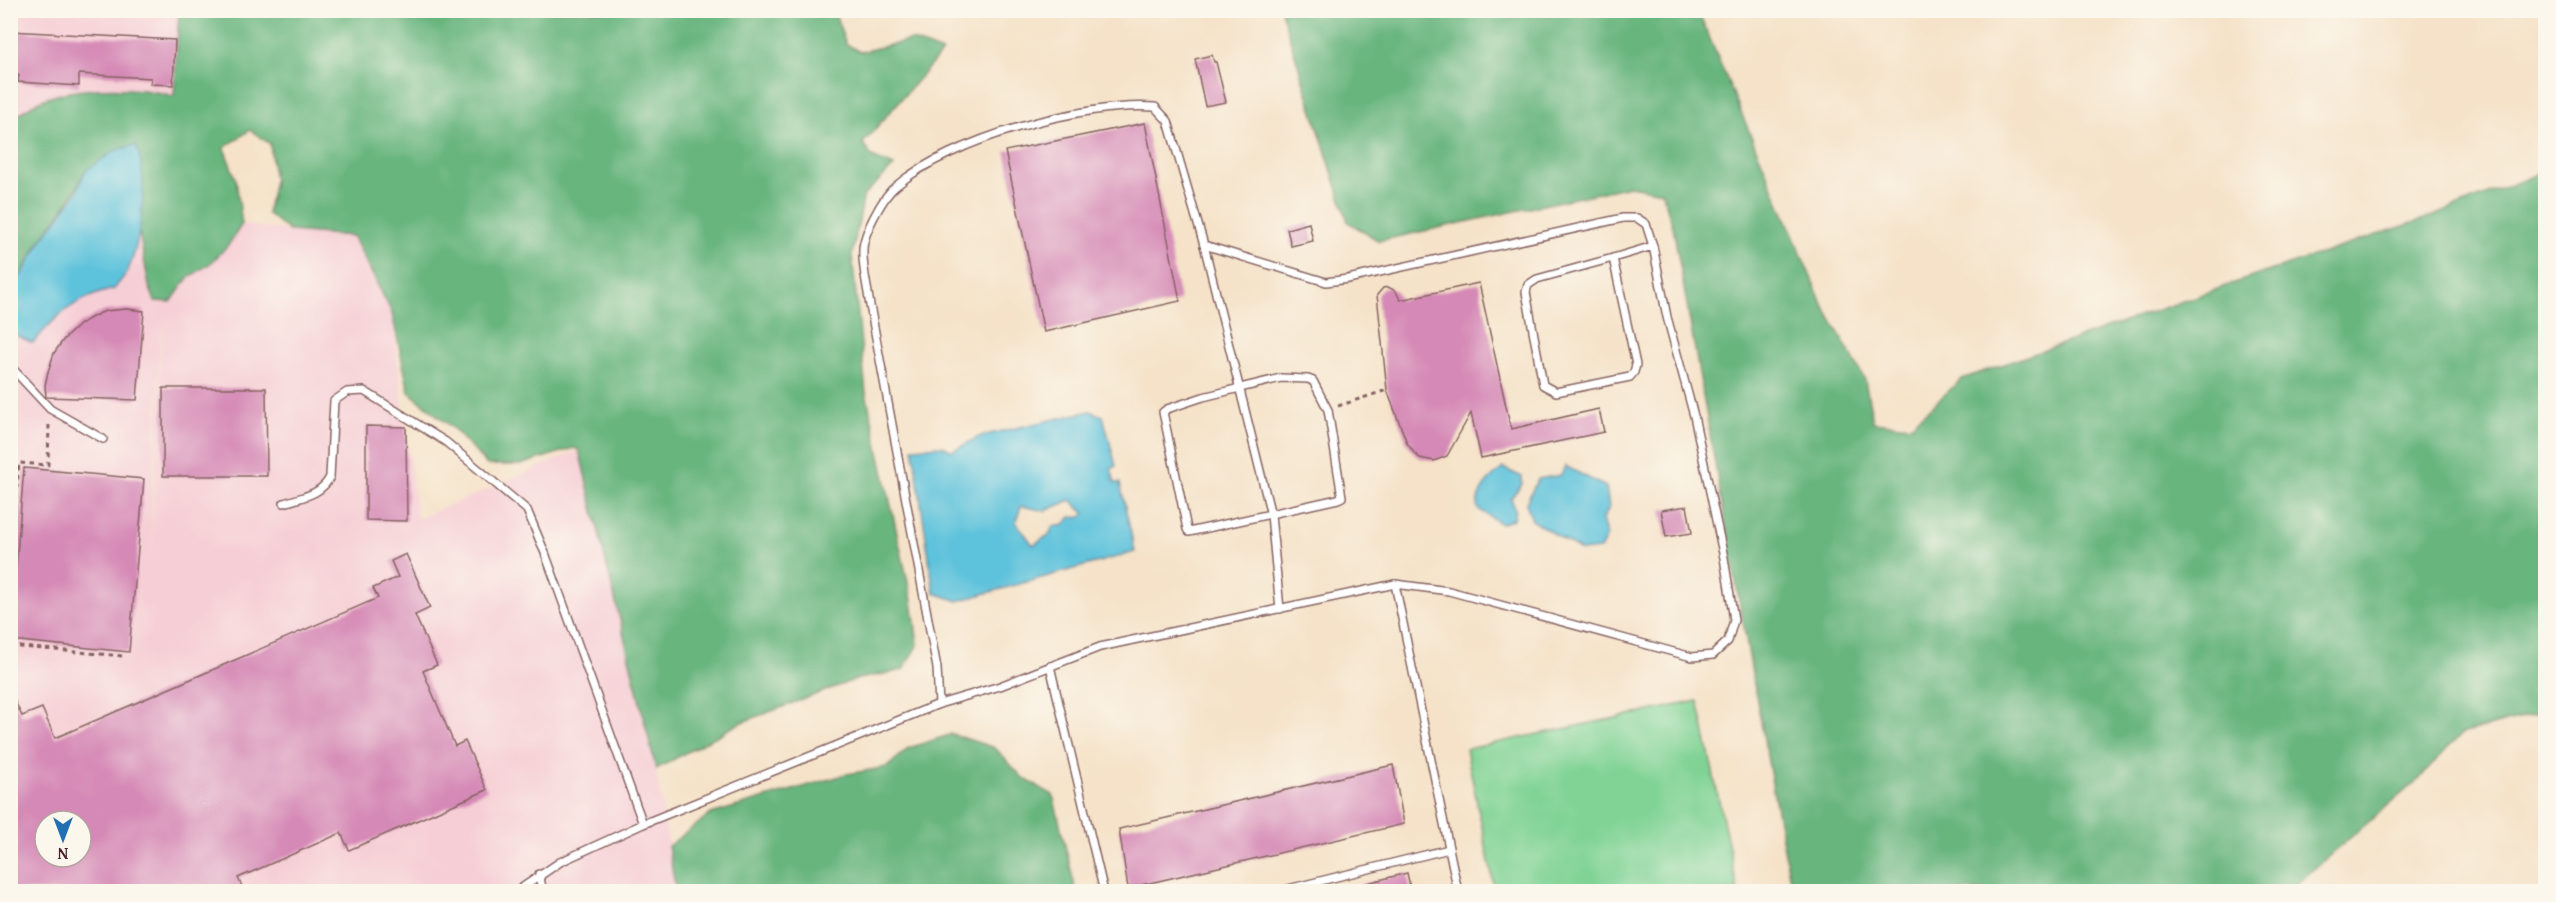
<svg xmlns="http://www.w3.org/2000/svg" width="2556" height="902" font-family="'Gentium Book Plus',serif">
	<style>
		.built { fill: #f6cfd6; fill-rule: evenodd }
		.green { fill: #80d395; stroke: #657960; stroke-width: 1.5 }
		.forest { fill: #68b57e; stroke: #596a54; stroke-width: 1.5 }
		.water { fill: #5dc2db; stroke: #547083; stroke-width: 1.5; fill-rule: evenodd }
		.building { fill: #d589b6; fill-rule: evenodd }
		.lines { fill: none; stroke-linecap: round; stroke-linejoin: round }
		.lane-casing { stroke: #866362; stroke-width: 10 }
		.path { stroke: #866362; stroke-width: 3; stroke-dasharray: 4.5 4.5; stroke-linecap: butt }
		.lane { stroke: #fff; stroke-width: 7 }
	</style>
	<rect width="100%" height="100%" fill="#fbf7ec"/>
	<filter id="ink" filterUnits="userSpaceOnUse"><feTurbulence type="fractalNoise" baseFrequency=".0167" numOctaves="2"/><feDisplacementMap in="SourceGraphic" scale="12" xChannelSelector="R" yChannelSelector="G"/><feConvolveMatrix kernelMatrix="1 2 1 2 8 2 1 2 1" color-interpolation-filters="sRGB"/></filter>
	<filter id="wash" filterUnits="userSpaceOnUse"><feTurbulence type="fractalNoise" baseFrequency=".008" numOctaves="4" result="noise"/><feDisplacementMap in="SourceGraphic" scale="24" xChannelSelector="R" yChannelSelector="G"/><feGaussianBlur stdDeviation="1.35" result="paint"/><feColorMatrix in="noise" values="0 0 0 0 0 0 0 0 0 0 0 0 0 0 0 0 0 1.4 0 .05"/><feComposite in="paint" operator="in"/></filter>
	<g filter="url(#wash)">
		<rect width="100%" height="100%" fill="#f5e2c8"/>
		<path class="built" d="M10,11H179L168,213L289,231L353,236L392,313L417,519L579,450L656,769L676,891H11ZM161,330H162L151,561L153,479ZM45,821H81V857H45Z"/>
		<polygon class="green" points="1698,701 1738,891 1495,891 1466,749"/>
		<g class="forest">
			<path d="M179,11H834L846,44L860,52L911,40L942,52L863,143L872,157L894,166L864,195L852,255L866,393L912,601L918,644L903,670L854,680L740,723L656,769L579,450L574,448L520,465H487L455,430L409,392L392,313L353,236L289,231L267,213L274,181L270,144L250,130L224,148L236,180L242,224L229,244L212,262L187,279L171,302L155,301L149,286L139,231L143,186L85,171C74,197 59,214 43,237C30,257 20,278 11,299V120C18,115 26,109 34,104C69,84 136,86 174,96Z"/>
			<path d="M1281,11H1698L1821,301L1865,380L1873,422L1910,426L1962,379L2237,282L2433,216L2545,171V712L2461,734L2420,778L2288,891H1792C1750,670 1713,448 1673,227L1662,192L1630,186L1379,241L1348,222Z"/>
			<polygon points="952,734 995,748 1023,778 1053,795 1076,891 676,891 668,846 711,814 847,774 887,767 909,748"/>
		</g>
		<g class="water">
			<path d="M136,145C149,176 142,238 128,270C125,276 119,283 114,289C76,298 58,313 33,343L13,334L11,329V299L21,275L43,238L76,194L85,171L116,150Z"/>
			<path d="M1090,411L1103,416L1116,466L1111,469L1115,483H1120L1135,552L958,601L934,593L913,448L943,446L952,451L981,436ZM1071,500L1085,514L1081,517H1071L1063,526H1053L1049,535L1033,545L1016,522L1021,506L1045,511Z"/>
			<polygon points="1565,466 1606,487 1609,508 1602,520 1607,536 1600,549 1581,551 1532,520 1526,503 1538,479 1561,475"/>
			<path d="M1503,468L1522,477V484L1511,498L1515,509L1513,519L1501,524L1477,508C1477,490 1489,479 1503,468Z"/>
		</g>
		<g id="blocks">
			<g class="building">
				<polygon points="10,31 175,40 173,85 150,84 151,78 79,74 79,86 18,82 19,75 10,75"/>
				<polygon points="1212,55 1214,62 1216,62 1226,102 1205,106 1195,59"/>
				<polygon points="1145,123 1180,301 1044,332 1005,151"/>
				<polygon points="1309,223 1313,241 1291,246 1287,229"/>
				<polygon points="1479,283 1511,429 1599,409 1604,432 1481,458 1471,413 1447,456 1434,461 1420,458 1414,453 1407,443 1387,390 1377,295 1383,288 1388,287 1396,291 1400,300"/>
				<polygon points="127,309 144,311 137,400 46,397 45,385 48,372 54,353 64,339 80,324 94,316 105,311"/>
				<polygon points="163,388 266,388 267,476 163,476"/>
				<polygon points="366,426 406,427 407,521 366,520"/>
				<polygon points="24,468 144,479 129,652 10,640"/>
				<polygon points="1687,506 1692,533 1666,537 1661,510"/>
				<path d="M406,554L430,608L415,615L437,665L423,671L455,746L465,741L487,790L349,850L341,833L238,878L244,891H10V691L22,716L42,708L55,738L378,598L373,588L398,577L391,561ZM45,821H81V857H45Z"/>
				<polygon points="1393,765 1404,824 1128,888 1119,829"/>
				<polygon points="1407,873 1411,891 1355,891 1355,886"/>
			</g>
		</g>
	</g>
	<g filter="url(#ink)">
		<use href="#blocks" fill-opacity="0" stroke="#866362" stroke-width="1.5"/>
		<g class="lines">
			<defs>
				<g id="lane">
					<polyline points="1204,245 1326,282 1348,279 1623,218 1637,218 1646,224 1653,246"/>
					<polygon points="1613,258 1636,365 1634,372 1630,377 1556,392 1543,385 1526,292 1528,285 1537,279"/>
					<polyline points="10,366 50,409 103,439"/>
					<polygon points="1281,378 1308,379 1313,381 1328,410 1342,497 1338,499 1189,532 1187,529 1163,412 1167,409 1203,397"/>
					<path d="M284,503C302,497 321,495 330,477L334,401L347,392L364,391L446,442L527,510L545,553L643,824"/>
					<polyline points="1395,584 1458,892"/>
					<polyline points="1050,666 1104,892"/>
					<path d="M939,704L937,668L869,300C867,284 862,266 863,250C863,234 883,196 896,186C951,139 1083,102 1155,107L1168,121L1204,245L1271,515L1280,609"/>
					<polyline points="539,874 543,892"/>
					<polyline points="516,892 560,862 643,824 939,704 1000,686 1100,647 1395,584 1449,591 1692,657 1713,655 1728,641 1734,620 1724,558 1694,416 1667,317 1653,246 1613,258"/>
					<polyline points="1276,892 1449,849"/>
				</g>
			</defs>
			<use href="#lane" class="lane-casing"/>
			<g class="path">
				<polyline points="1338,406 1387,390"/>
				<polyline points="10,560 19,463 48,465 49,423"/>
				<polyline points="10,646 123,656"/>
			</g>
			<use href="#lane" class="lane"/>
		</g>
	</g>
	<rect width="2556" height="902" fill="none" stroke="#fbf7ec" stroke-width="36"/>
	<g transform="translate(63 839) rotate(180)"><circle r="28" fill="#fbf7ec" stroke="#b4a19f" stroke-width="1.5"/>
	<path d="M0-4.5L10 22L0 15L-10 22Z" fill="#1f6fb2"/>
	<text y="-9" font-size="16" font-weight="bold" text-anchor="middle" fill="#4a1f2b">N</text>
	</g>
</svg>
